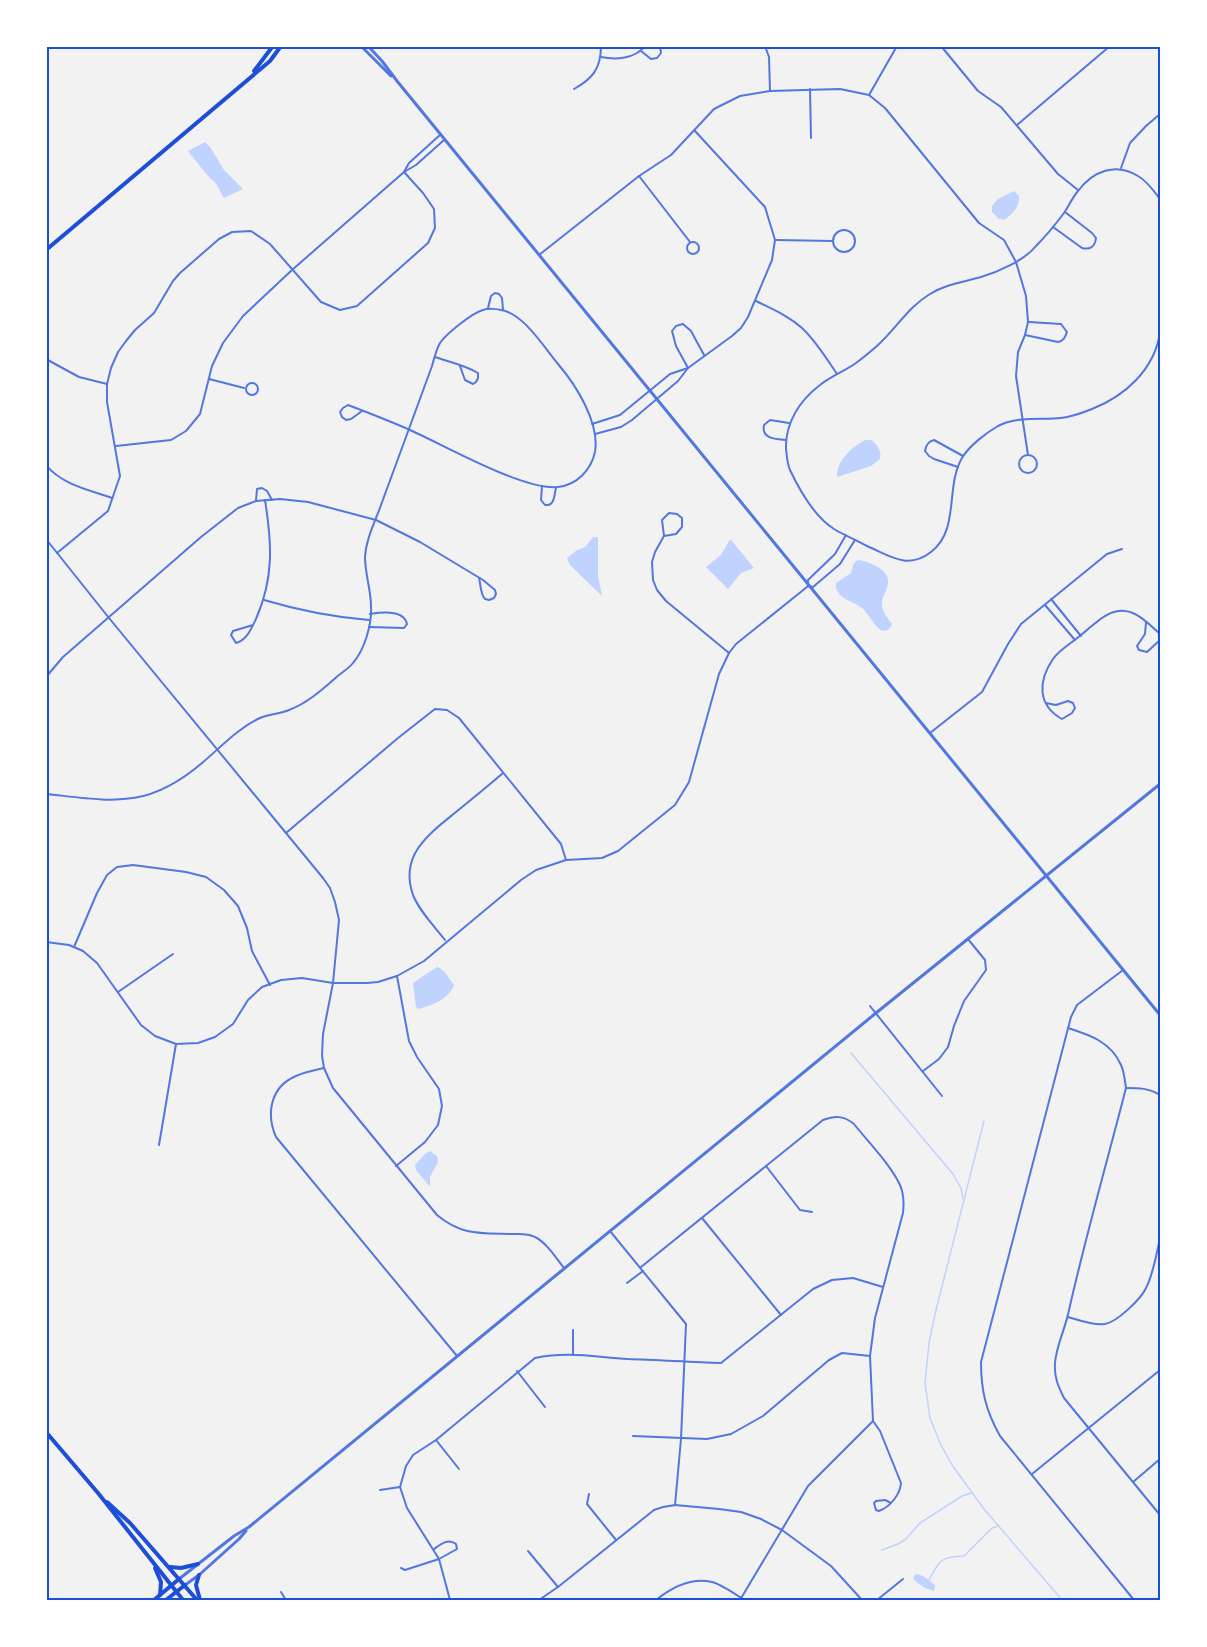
<svg xmlns="http://www.w3.org/2000/svg" width="1207" height="1647" font-family="'Zilla Slab',serif">
	<style>
		.water { fill: #bfd3fe }
		.lines { fill: none; stroke-linecap: round; stroke-linejoin: round }
		.stream { stroke: #bfd3fe; stroke-width: 1.5 }
		.minor { stroke: #5277de; stroke-width: 2 }
		.tertiary { stroke: #5277de; stroke-width: 3 }
		.primary { stroke: #1d4ed8; stroke-width: 4 }
		.neatline { fill: none; stroke: #1d4ed8; stroke-width: 2 }
	</style>
	<rect width="100%" height="100%" fill="#f2f2f2"/>
	<g class="water">
		<polygon points="205,142 210,147 224,170 243,189 224,198 215,182 208,176 188,151"/>
		<path d="M1014,191L1019,196C1020,207 1012,214 1004,220L999,219L992,212V206L998,199Z"/>
		<path d="M865,440H872C877,445 882,451 880,459L871,466L837,477C836,461 852,447 865,440Z"/>
		<polygon points="593,537 597,537 598,538 598,575 602,596 570,565 567,558 577,550 585,547"/>
		<polygon points="731,540 754,568 741,573 728,589 706,567 721,555 729,541"/>
		<path d="M858,560C867,561 888,569 888,580C889,589 882,595 882,603C882,612 887,617 892,624C890,629 887,632 881,630C875,627 868,613 862,608C855,602 842,600 838,592C835,588 836,586 836,583L851,573L854,563Z"/>
		<path d="M437,967C445,969 449,979 454,985C449,999 431,1006 418,1009L416,1007L413,983Z"/>
		<polygon points="430,1151 437,1156 438,1162 430,1177 430,1187 416,1170 415,1165 425,1154"/>
		<polygon points="916,1574 923,1576 935,1585 934,1591 925,1588 914,1580 913,1578"/>
	</g>
	<g class="lines">
		<g class="stream">
			<polyline points="851,1053 953,1174 961,1188 963,1199"/>
			<polyline points="984,1121 936,1310 929,1343 925,1383 930,1418 941,1445 952,1465 984,1509 1062,1600"/>
			<polyline points="882,1550 898,1544 906,1539 920,1523 962,1496 971,1493"/>
			<path d="M929,1580C940,1560 940,1557 964,1556L992,1528L999,1526"/>
		</g>
		<g class="minor">
			<polyline points="765,46 769,57 770,91"/>
			<polyline points="941,46 978,91 1001,107 1058,174 1078,190"/>
			<polyline points="641,51 651,59 657,58 661,53 660,46"/>
			<path d="M601,57C615,60 635,59 645,46"/>
			<path d="M574,89C592,79 601,69 601,46"/>
			<polyline points="810,89 811,138"/>
			<polyline points="869,95 897,46"/>
			<polyline points="1017,125 1110,46"/>
			<polyline points="1121,168 1130,143 1146,126 1160,114"/>
			<polyline points="404,172 409,163 441,134"/>
			<polyline points="639,176 690,242"/>
			<path d="M1160,199C1154,191 1147,181 1138,176C1116,162 1093,171 1078,191C1072,198 1069,206 1064,213C1055,225 1046,236 1036,246C1025,260 998,272 981,277C964,282 946,284 930,294C908,307 896,329 877,346C870,352 863,358 856,363C845,371 831,376 820,385C800,400 785,423 786,449C787,456 787,463 790,470C799,489 815,517 834,529C844,535 856,540 867,546C890,556 908,570 931,552C960,530 945,487 962,458C969,446 986,433 998,426C1017,416 1041,420 1061,418C1071,417 1082,413 1092,409C1125,396 1154,370 1160,333"/>
			<path d="M1053,227L1082,248C1090,250 1095,247 1096,238L1092,233L1065,212"/>
			<circle cx="844" cy="241" r="11"/>
			<polyline points="776,240 833,241"/>
			<circle cx="693" cy="248" r="6"/>
			<polyline points="539,255 639,176 671,155 714,109 740,96 770,91 840,89 869,95 885,108 979,223 1004,240 1016,262 1026,296 1028,322 1025,335 1018,352 1016,376 1028,455"/>
			<path d="M756,301C772,309 789,316 802,328C816,341 826,358 837,374"/>
			<polyline points="488,308 491,296 495,293 499,294 502,298 503,310"/>
			<path d="M1025,335L1058,342C1064,341 1065,337 1067,332L1061,324L1029,322"/>
			<path d="M435,357C449,362 465,365 478,373V378L476,382L473,384L465,380L460,366"/>
			<polyline points="46,359 79,377 107,384"/>
			<polyline points="688,368 676,346 672,331 676,326 683,324 691,331 704,355"/>
			<polyline points="209,379 244,388"/>
			<circle cx="252" cy="389" r="6"/>
			<polyline points="592,424 620,415 670,374 688,368"/>
			<polyline points="595,434 621,427 632,420 678,381 688,368 732,336 741,328 748,317 772,260 775,240 765,207 695,131"/>
			<path d="M786,440C776,439 761,439 764,425L770,420L789,423"/>
			<polyline points="116,446 171,440 186,431 200,414 212,366 223,343 243,316 292,270 404,172 416,165 444,140"/>
			<circle cx="1028" cy="464" r="9"/>
			<path d="M46,465C62,485 90,490 112,498"/>
			<path d="M958,467L934,459L929,456L925,451C926,445 928,442 934,440L963,456"/>
			<polyline points="1159,480 1160,482"/>
			<path d="M542,486L541,500L545,505C555,506 554,495 556,488"/>
			<polyline points="256,500 257,489 262,488 267,491 272,500"/>
			<polyline points="664,536 662,520 669,513 677,514 682,518 682,527 676,534 664,536 655,552 652,562 653,580 657,590 666,601 729,653"/>
			<path d="M46,539L109,618L323,878L330,888L335,902L339,920L333,983L323,1034L322,1056L324,1068L333,1088L437,1215C462,1236 481,1233 512,1234C520,1234 528,1233 535,1237C547,1243 556,1258 564,1268"/>
			<polyline points="57,553 108,511 120,476 107,402 107,384 111,368 118,352 126,341 135,330 154,313 173,281 180,273 219,239 232,232 251,231 270,244 321,302 340,310 357,306 428,243 435,228 434,209 423,193 404,172"/>
			<polyline points="808,583 808,580 835,554 846,535"/>
			<polyline points="1051,599 1081,636"/>
			<path d="M264,600C301,611 331,617 369,620"/>
			<polyline points="1045,605 1075,640"/>
			<polyline points="1146,622 1145,634 1137,646 1139,650 1147,652 1160,640"/>
			<path d="M253,625L233,631L231,635L236,643C247,640 251,629 256,619C274,578 272,544 265,500"/>
			<path d="M369,627L404,628L407,624C404,610 382,612 370,614"/>
			<path d="M46,677L63,657L201,537L238,508L256,501L280,499L308,502L376,520L420,542L483,580L495,590L496,594L494,598L489,600L485,599C480,594 481,585 479,578"/>
			<path d="M1046,703L1056,705L1068,701L1073,703L1075,708L1072,713L1062,719C1037,705 1038,681 1053,659C1059,650 1073,642 1081,635C1094,625 1107,609 1125,611C1138,612 1151,626 1160,634"/>
			<polyline points="930,733 982,692 1008,644 1021,624 1107,554 1122,549"/>
			<path d="M46,794C113,801 147,810 202,763C220,748 238,728 260,718C269,714 280,714 289,710C308,703 324,688 339,675C344,671 349,668 353,663C365,649 372,624 371,606C371,590 365,574 365,557C366,539 375,522 381,505C393,472 405,439 417,407C422,393 427,380 432,366C434,359 436,350 440,343C446,334 472,313 483,310C488,308 497,309 501,310C523,313 544,347 558,364C576,385 600,423 595,452C591,470 577,485 558,487C524,491 444,445 410,430C390,421 369,413 348,405L343,408L340,412L342,417L346,420L351,419L362,411"/>
			<polyline points="286,833 398,738 435,709 447,710 459,718 561,844 566,860"/>
			<path d="M445,940C434,926 420,912 413,895C399,855 429,834 456,812C472,799 488,786 503,773"/>
			<polyline points="46,942 69,945 83,951 97,963 141,1025 155,1036 176,1044 198,1043 215,1037 233,1024 248,1000 262,987 281,980 302,978 333,983 367,983 378,982 397,976 424,961 521,880 536,870 566,860 602,858 618,851 675,805 689,782 719,674 729,653 736,644 802,591 808,586 813,587 840,564 855,540"/>
			<polyline points="74,947 97,893 107,875 117,867 133,865 186,872 206,877 224,890 238,906 247,928 252,951 270,985"/>
			<path d="M1123,970L1077,1005L1071,1017L981,1362C981,1391 986,1411 1000,1436L1134,1600"/>
			<polyline points="118,992 173,954"/>
			<polyline points="870,1006 942,1096"/>
			<path d="M1068,1028C1090,1035 1111,1042 1121,1065C1124,1071 1125,1081 1126,1088C1107,1162 1086,1235 1069,1310C1066,1327 1056,1346 1055,1363C1054,1377 1058,1386 1064,1398L1160,1515"/>
			<path d="M324,1068C315,1070 305,1072 296,1076C270,1087 266,1114 276,1137L457,1356"/>
			<polyline points="923,1071 939,1059 948,1047 954,1026 964,1001 986,970 985,960 968,939"/>
			<path d="M1126,1088C1139,1088 1149,1088 1160,1095"/>
			<polyline points="159,1145 176,1044"/>
			<polyline points="396,1166 425,1142 438,1125 442,1106 439,1089 417,1057 409,1041 397,976"/>
			<polyline points="766,1166 800,1210 812,1212"/>
			<polyline points="702,1218 781,1315"/>
			<polyline points="610,1231 686,1324 681,1439 675,1505"/>
			<path d="M641,1267L823,1120C836,1115 844,1116 854,1124C869,1143 890,1164 900,1185C904,1194 904,1204 903,1213L875,1318L870,1356L873,1421"/>
			<polyline points="627,1283 643,1271"/>
			<path d="M1068,1317C1079,1320 1093,1326 1105,1324C1117,1322 1141,1299 1146,1288C1153,1275 1157,1252 1160,1238"/>
			<polyline points="573,1354 573,1330"/>
			<polyline points="517,1371 545,1407"/>
			<path d="M873,1421L880,1431L901,1483C900,1495 890,1507 879,1511L876,1510L874,1503L876,1501L885,1500L891,1503"/>
			<polyline points="633,1436 707,1439 731,1434 763,1416 829,1360 842,1353 870,1356"/>
			<polyline points="436,1440 459,1469"/>
			<polyline points="1032,1474 1160,1370"/>
			<polyline points="1133,1482 1160,1459"/>
			<polyline points="380,1490 400,1487"/>
			<polyline points="589,1494 587,1504 616,1540"/>
			<polyline points="528,1551 558,1587"/>
			<path d="M401,1568L405,1570L439,1559L457,1549L456,1544C448,1538 441,1544 434,1549"/>
			<polyline points="281,1592 286,1600"/>
			<path d="M450,1600L439,1559L407,1508L400,1487L406,1466L413,1455L436,1440L535,1358C568,1351 594,1357 628,1359C659,1360 690,1362 721,1363L813,1289L832,1280L853,1278L883,1287"/>
			<polyline points="539,1600 558,1587 654,1510 663,1507 675,1505 719,1509 741,1512 761,1519 782,1530 831,1566 862,1600"/>
			<path d="M656,1600C671,1588 691,1577 712,1582C721,1584 736,1595 745,1600"/>
			<polyline points="740,1600 808,1486 873,1421"/>
			<polyline points="877,1600 903,1579"/>
		</g>
		<g class="tertiary">
			<polyline points="361,46 391,76"/>
			<path d="M368,46L382,61L397,81C651,392 906,704 1160,1015"/>
			<polyline points="179,1579 234,1536 249,1527 876,1013 1160,784"/>
			<polyline points="185,1585 199,1575 239,1539 246,1531"/>
		</g>
		<g class="primary">
			<polyline points="254,71 273,46"/>
			<polyline points="46,250 270,61 281,46"/>
			<polyline points="46,1432 98,1493 183,1600"/>
			<polyline points="107,1502 130,1523 197,1600"/>
			<polyline points="170,1567 181,1568 198,1564"/>
			<polyline points="155,1568 161,1582 160,1595"/>
			<polyline points="199,1575 196,1585 200,1600"/>
			<polyline points="154,1600 179,1579"/>
			<polyline points="166,1600 185,1585"/>
		</g>
	</g>
	<rect width="1207" height="1647" fill="none" stroke="#ffffff" stroke-width="96"/>
	<rect x="48" y="48" width="1111" height="1551" class="neatline"/>
</svg>
